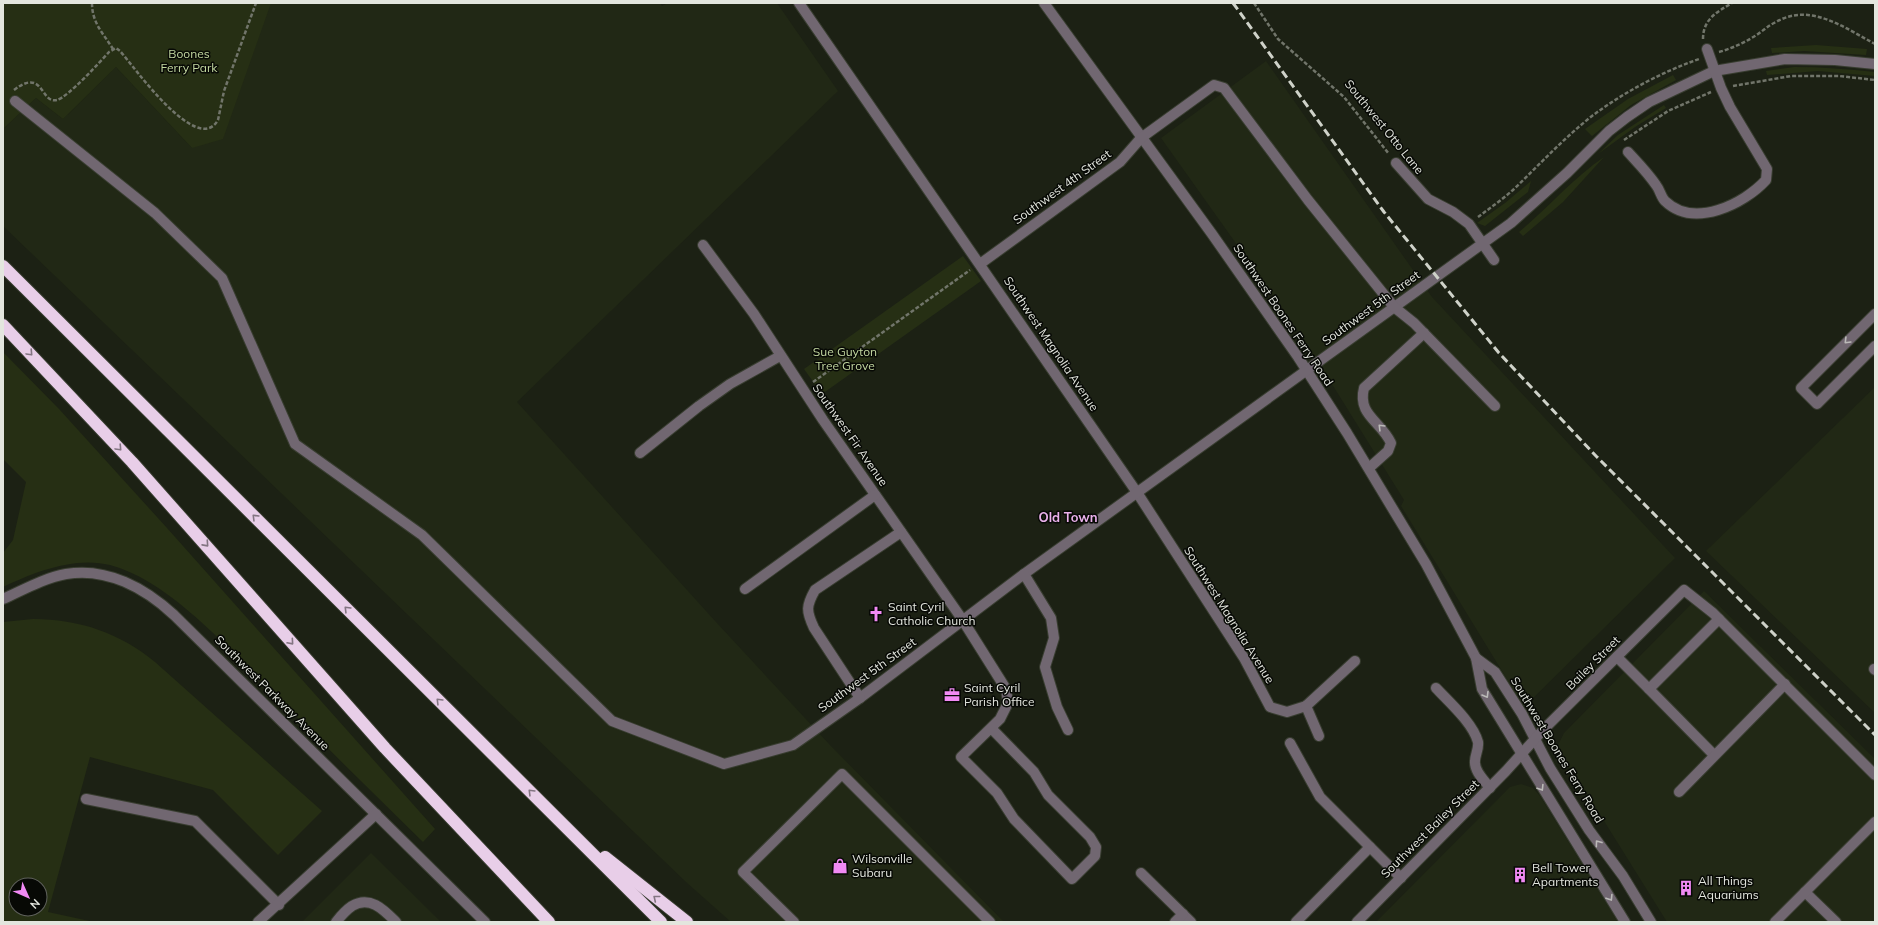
<svg xmlns="http://www.w3.org/2000/svg" width="1878" height="925" font-family="Mulish,sans-serif">
	<style>
		.built { fill: #212815 }
		.green { fill: #262f14; fill-rule: evenodd }
		.lines { fill: none; stroke-linecap: round; stroke-linejoin: round }
		.minor-casing { stroke: #383d30; stroke-width: 12 }
		.highway-casing { stroke: #383d30; stroke-width: 14 }
		.path { stroke: #71756a; stroke-width: 2.5; stroke-dasharray: 4 2; stroke-linecap: butt }
		.minor { stroke: #716771; stroke-width: 10 }
		.highway { stroke: #e8cee8; stroke-width: 12 }
		.rail { stroke: #cfd2c9; stroke-width: 3; stroke-dasharray: 8 4; stroke-linecap: butt }
		.oneway { stroke: #bbbab8 }
		.oneway2 { stroke: #837582 }
		.labels { text-anchor: middle; stroke-width: 3; stroke-linejoin: round; paint-order: stroke }
		.park-label { font-size: 12px; fill: #c4d9a2; stroke: #070905 }
		.street-label { font-size: 12px; fill: #e3e6de; stroke: #070905 }
		.poi-label { font-size: 12px; fill: #e3e6de; stroke: #070905; text-anchor: start }
		.neighbourhood-label { font-size: 13px; font-weight: bold; fill: #eab1eb; stroke: #070905 }
	</style>
	<rect width="100%" height="100%" fill="#1c2114"/>
	<g class="built">
		<polygon points="268,3 660,3 662,6 668,3 777,3 838,91 517,402 716,622 829,744 1004,922 731,922 686,882 3,226 3,129 36,98 63,119 116,67 192,148"/>
		<polygon points="1266,61 1432,297 1675,558 1524,707 1401,506 1404,500 1304,339 1161,138"/>
		<polygon points="1875,387 1875,713 1706,551"/>
		<polygon points="1704,591 1875,759 1875,922 1667,922 1571,768 1563,767 1557,757 1558,745 1564,733"/>
		<polygon points="1521,784 1533,788 1540,796 1618,922 1376,922 1510,787"/>
		<polygon points="371,853 441,922 302,922"/>
	</g>
	<g class="green">
		<polygon points="3,3 271,3 223,139 192,148 116,67 63,119 36,98 3,129"/>
		<polygon points="1816,45 1867,49 1866,55 1804,51 1772,53 1771,48"/>
		<path d="M1794,67C1821,67 1848,69 1875,72V76L1818,71L1767,75L1766,71Z"/>
		<polygon points="1673,75 1676,80 1631,105 1592,136 1585,129 1628,99"/>
		<polygon points="1664,105 1666,108 1635,127 1598,154 1618,135"/>
		<path d="M1604,157L1563,202L1523,236L1519,232C1548,208 1573,178 1604,157Z"/>
		<polygon points="1531,181 1528,192 1485,226 1477,223 1505,203"/>
		<polygon points="963,256 981,281 822,394 804,369"/>
		<path d="M3,352L59,409L167,528L435,829L423,842C374,794 325,746 277,697C232,653 171,581 110,565C75,556 34,572 3,587V553L13,540L26,482L3,459Z"/>
		<path d="M33,619C79,619 120,633 155,662L322,811L278,855L213,790L90,757L48,912L94,922H3V622ZM16,885H40V909H16Z"/>
	</g>
	<g class="lines">
		<defs>
			<g id="minor">
				<polyline points="799,3 1138,494 1244,658 1270,707 1287,712 1306,706"/>
				<polyline points="1044,3 1212,234 1298,357 1347,433 1426,564 1476,658 1482,689 1625,922"/>
				<polyline points="15,101 155,213 222,278 295,444 422,535 612,721 724,764 793,745 860,698 1024,574 1511,223 1567,173 1609,131 1627,117 1649,102 1714,71 1785,59 1835,60 1875,64"/>
				<path d="M1628,152C1638,163 1648,173 1656,185C1660,190 1661,197 1665,201C1694,229 1744,204 1766,180L1767,169L1730,107L1721,88L1707,49"/>
				<polyline points="1396,163 1428,199 1453,212 1469,224 1494,260"/>
				<polyline points="703,245 754,314 823,420 962,619 1006,689 1008,703 1000,719 961,757 997,793 1014,819 1072,879 1095,856 1096,847 1090,837 1048,795 1034,772 991,728"/>
				<polyline points="980,264 1120,162 1141,138 1214,85 1224,88 1308,200 1394,307 1414,323 1495,406"/>
				<polyline points="1875,314 1801,388 1817,404 1875,346"/>
				<polyline points="640,453 699,406 730,384 780,356"/>
				<path d="M1369,468L1388,451L1391,443C1381,421 1357,415 1364,388L1424,333"/>
				<polyline points="1024,574 1051,618 1054,638 1045,667 1057,707 1068,730"/>
				<polyline points="745,589 875,495"/>
				<path d="M3,599C23,590 44,578 66,574C107,567 145,588 174,615L485,922"/>
				<polyline points="1617,657 1649,689 1719,619"/>
				<polyline points="1476,658 1495,672 1522,714 1550,768 1589,830 1623,876 1651,922"/>
				<polyline points="1874,669 1875,670"/>
				<path d="M1436,688C1449,702 1473,723 1478,742C1479,749 1475,755 1475,761C1474,771 1484,780 1490,788"/>
				<polyline points="1649,689 1714,755"/>
				<path d="M860,698L814,628C806,611 806,606 815,590L901,532"/>
				<polyline points="1319,736 1306,706 1355,661"/>
				<polyline points="1290,743 1320,797 1401,878"/>
				<polyline points="1679,792 1785,684"/>
				<polyline points="86,799 195,821 279,905"/>
				<polyline points="1141,873 1191,922"/>
				<polyline points="1805,892 1836,922"/>
				<polyline points="258,922 376,814"/>
				<path d="M336,922C340,917 346,910 352,906C370,895 384,910 396,922"/>
				<polyline points="794,922 743,872 842,774 990,922"/>
				<polyline points="1175,922 1183,914"/>
				<polyline points="1296,922 1370,847"/>
				<polyline points="1357,922 1506,771 1544,729 1684,590 1713,613 1875,775"/>
				<polyline points="1775,922 1875,822"/>
			</g>
			<g id="highway">
				<polyline points="3,266 661,922"/>
				<polyline points="3,325 132,462 385,748 549,922"/>
				<polyline points="605,857 687,922"/>
			</g>
		</defs>
		<use href="#minor" class="minor-casing"/>
		<use href="#highway" class="highway-casing"/>
		<g class="path">
			<path d="M92,3C92,23 103,33 113,49"/>
			<polyline points="1254,3 1278,39 1344,97 1389,154"/>
			<path d="M1703,39C1703,19 1717,12 1732,3"/>
			<path d="M1719,52C1733,48 1746,42 1758,34C1764,30 1769,25 1776,22C1810,2 1845,28 1875,44"/>
			<polyline points="1733,86 1791,76 1839,76 1875,80"/>
			<path d="M14,90C44,67 40,104 57,100C68,97 100,62 109,52L116,48L120,51C133,65 197,157 218,120L224,91L256,3"/>
			<polyline points="1624,140 1668,111 1711,92"/>
			<path d="M1478,217C1490,208 1503,199 1514,189C1540,164 1564,138 1592,116C1624,92 1662,72 1699,59"/>
			<polyline points="813,382 970,270"/>
		</g>
		<use href="#minor" class="minor"/>
		<use href="#highway" class="highway"/>
		<polyline class="rail" points="1233,3 1384,212 1499,353 1596,456 1875,735"/>
	</g>
	<defs><path id="oneway-chevron" d="M-2-3.5L2.5 0L-2 3.5" fill="none" stroke-width="1.6" stroke-linecap="round" stroke-linejoin="round"/></defs>
	<g class="oneway">
		<use href="#oneway-chevron" transform="translate(1847 341) rotate(135)"/>
		<use href="#oneway-chevron" transform="translate(1381 427) rotate(-135)"/>
		<use href="#oneway-chevron" transform="translate(1486 695) rotate(59)"/>
		<use href="#oneway-chevron" transform="translate(1541 788) rotate(58)"/>
		<use href="#oneway-chevron" transform="translate(1598 843) rotate(-126)"/>
		<use href="#oneway-chevron" transform="translate(1610 898) rotate(58)"/>
	</g>
	<g class="oneway2">
		<use href="#oneway-chevron" transform="translate(30 353) rotate(47)"/>
		<use href="#oneway-chevron" transform="translate(119 448) rotate(47)"/>
		<use href="#oneway-chevron" transform="translate(255 517) rotate(-135)"/>
		<use href="#oneway-chevron" transform="translate(206 544) rotate(48)"/>
		<use href="#oneway-chevron" transform="translate(347 609) rotate(-135)"/>
		<use href="#oneway-chevron" transform="translate(291 642) rotate(49)"/>
		<use href="#oneway-chevron" transform="translate(439 701) rotate(-135)"/>
		<use href="#oneway-chevron" transform="translate(531 792) rotate(-135)"/>
		<use href="#oneway-chevron" transform="translate(656 898) rotate(-141)"/>
	</g>
	<defs>
		<symbol id="church-bare" viewBox="-9 -9 18 18"><path d="M-1.2-6h2.4v3.5h3.3v2.4h-3.3V6h-2.4V-.1h-3.3v-2.4h3.3Z" fill="#f18af4" stroke="#070905" stroke-width="2.5" paint-order="stroke"/></symbol>
		<symbol id="office-bare" viewBox="-9 -9 18 18"><path d="M-6-3h4V-5.5h4V-3h4V5H-6ZM-1-4.5V-3h2v-1.5ZM-6 0V1H6V0Z" fill="#f18af4" stroke="#070905" stroke-width="2.5" paint-order="stroke"/></symbol>
		<symbol id="shop-bare" viewBox="-9 -9 18 18"><path d="M-5-2.5h2.3a2.7 3.5 0 0 1 5.4 0H5L5.5 6h-11ZM-1.5-2.5h3a1.5 2.3 0 0 0-3 0Z" fill="#f18af4" stroke="#070905" stroke-width="2.5" paint-order="stroke"/></symbol>
		<symbol id="building-bare" viewBox="-9 -9 18 18"><path d="M-4-6H4V6H1V3H-1V6H-4ZM-2.5-4.3h1.7v1.8h-1.7ZM.8-4.3h1.7v1.8H.8ZM-2.5-1h1.7V.8h-1.7ZM.8-1h1.7V.8H.8Z" fill="#f18af4" stroke="#070905" stroke-width="2.5" paint-order="stroke"/></symbol>
	</defs>
	<g fill-rule="evenodd">
		<use href="#church-bare" x="865" y="603" width="22" height="22"/>
		<use href="#office-bare" x="941" y="684" width="22" height="22"/>
		<use href="#shop-bare" x="829" y="855" width="22" height="22"/>
		<use href="#building-bare" x="1509" y="864" width="22" height="22"/>
		<use href="#building-bare" x="1675" y="877" width="22" height="22"/>
	</g>
	<g class="labels">
		<g class="park-label">
			<text x="189" y="58">Boones<tspan x="189" dy="14">Ferry Park</tspan></text>
			<text x="845" y="356">Sue Guyton<tspan x="845" dy="14">Tree Grove</tspan></text>
		</g>
		<g class="street-label">
			<text transform="translate(1384 127) rotate(51)" y="4">Southwest Otto Lane</text>
			<text transform="translate(1062 187) rotate(-36)" y="4">Southwest 4th Street</text>
			<text transform="translate(1371 308) rotate(-36)" y="4">Southwest 5th Street</text>
			<text transform="translate(1283 315) rotate(56)" y="4">Southwest Boones Ferry Road</text>
			<text transform="translate(1051 344) rotate(56)" y="4">Southwest Magnolia Avenue</text>
			<text transform="translate(850 435) rotate(55)" y="4">Southwest Fir Avenue</text>
			<text transform="translate(1229 615) rotate(58)" y="4">Southwest Magnolia Avenue</text>
			<text transform="translate(1593 663) rotate(-45)" y="4">Bailey Street</text>
			<text transform="translate(867 675) rotate(-36)" y="4">Southwest 5th Street</text>
			<text transform="translate(272 693) rotate(45)" y="4">Southwest Parkway Avenue</text>
			<text transform="translate(1557 750) rotate(59)" y="4">Southwest Boones Ferry Road</text>
			<text transform="translate(1430 829) rotate(-45)" y="4">Southwest Bailey Street</text>
		</g>
		<g class="poi-label">
			<text x="888" y="611">Saint Cyril<tspan x="888" dy="14">Catholic Church</tspan></text>
			<text x="964" y="692">Saint Cyril<tspan x="964" dy="14">Parish Office</tspan></text>
			<text x="852" y="863">Wilsonville<tspan x="852" dy="14">Subaru</tspan></text>
			<text x="1532" y="872">Bell Tower<tspan x="1532" dy="14">Apartments</tspan></text>
			<text x="1698" y="885">All Things<tspan x="1698" dy="14">Aquariums</tspan></text>
		</g>
		<g class="neighbourhood-label">
			<text x="1068" y="522">Old Town</text>
		</g>
	</g>
	<rect width="1878" height="925" fill="none" stroke="#e3e6de" stroke-width="8"/>
	<g transform="translate(28 897) rotate(135)"><circle r="19" fill="#070905" stroke="#5f615c"/>
	<path d="M0-3L7 15L0 10L-7 15Z" fill="#f18af4"/>
	<text y="-6" font-size="11" font-weight="bold" text-anchor="middle" fill="#e3e6de">N</text>
	</g>
</svg>
